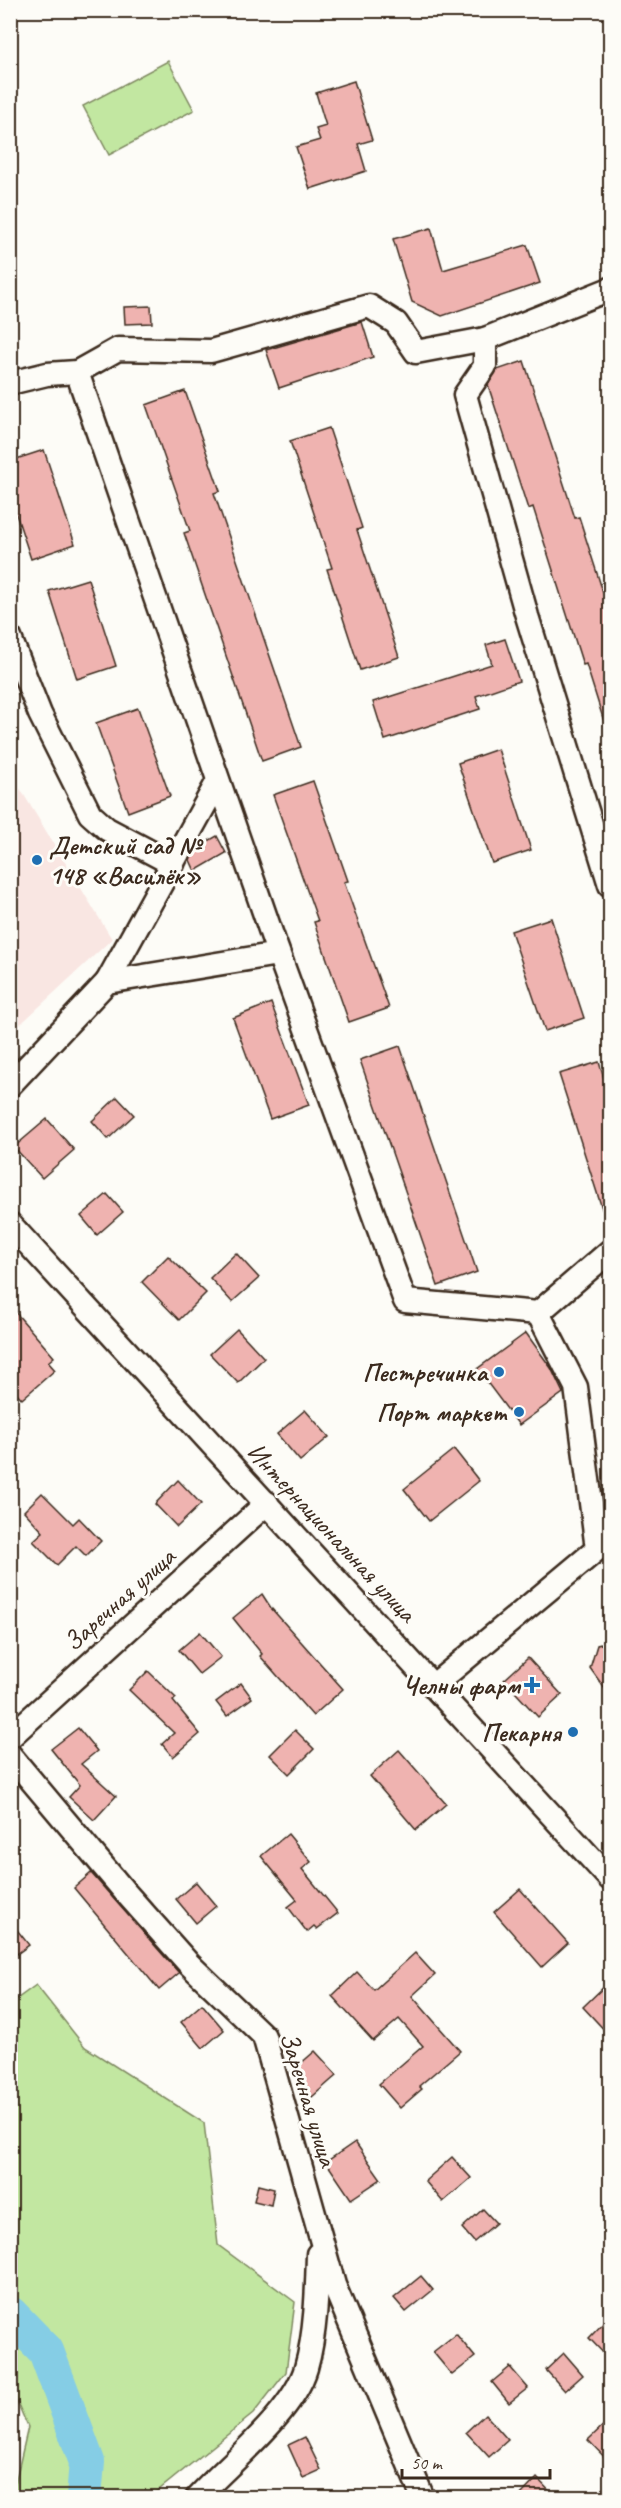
<svg xmlns="http://www.w3.org/2000/svg" width="621" height="2508" font-family="Caveat,sans-serif">
	<style>
		.built { fill: #f9e6e2 }
		.green { fill: #c2e7a1; stroke: #7e8860; stroke-width: 1.5 }
		.lines { fill: none; stroke-linecap: round; stroke-linejoin: round }
		.river { stroke: #85cde5; stroke-width: 36 }
		.building { fill: #efb3b0; stroke: #3b2a1e; stroke-width: 1.5 }
		.minor-casing { stroke: #3b2a1e; stroke-width: 27 }
		.minor { stroke: #fdfcf7; stroke-width: 22 }
		.poi-dot { fill: #1f6fb2; stroke: #fdfcf7; stroke-width: 2 }
		.labels { text-anchor: middle; stroke-width: 6; stroke-linejoin: round; paint-order: stroke }
		.poi-label { font-size: 26px; font-weight: bold; fill: #3b2a1e; stroke: #fdfcf7; text-anchor: end }
		.street-label { font-size: 26px; fill: #3b2a1e; stroke: #fdfcf7 }
	</style>
	<rect width="100%" height="100%" fill="#fdfcf7"/>
	<filter id="ink" filterUnits="userSpaceOnUse"><feTurbulence type="fractalNoise" baseFrequency=".0167" numOctaves="2"/><feDisplacementMap in="SourceGraphic" scale="12" xChannelSelector="R" yChannelSelector="G"/><feConvolveMatrix kernelMatrix="1 2 1 2 8 2 1 2 1" color-interpolation-filters="sRGB"/></filter>
	<g filter="url(#ink)">
		<polygon class="built" points="13,777 112,939 11,1033 10,781"/>
		<g class="green">
			<polygon points="168,61 194,110 109,155 83,106"/>
			<polygon points="36,1985 85,2047 204,2123 218,2245 295,2302 286,2372 253,2414 150,2497 12,2497 28,2427 10,2386 10,2004"/>
		</g>
		<g class="lines">
			<polyline class="river" points="10,2314 46,2351 87,2462 84,2498"/>
		</g>
		<g class="building">
			<polygon points="354,81 372,140 358,144 366,171 310,189 296,147 320,140 316,129 326,126 316,93"/>
			<polygon points="431,228 443,270 527,245 540,283 442,316 412,302 393,239"/>
			<polygon points="151,306 152,323 125,324 124,307"/>
			<polygon points="362,322 373,357 279,388 266,350"/>
			<polygon points="524,361 575,518 579,517 610,614 610,731 607,731 586,664 583,665 533,507 528,509 488,385 497,370"/>
			<polygon points="185,391 220,491 214,493 301,747 262,761 184,533 190,531 146,405"/>
			<polygon points="329,428 362,528 357,530 399,657 360,670 327,569 332,568 290,441"/>
			<polygon points="44,450 75,544 31,559 10,496 10,461"/>
			<polygon points="88,579 116,666 77,679 49,591"/>
			<polygon points="505,639 519,681 476,696 480,709 385,740 373,702 492,664 486,645"/>
			<polygon points="138,708 170,796 128,812 96,723"/>
			<polygon points="498,749 531,850 492,863 458,763"/>
			<polygon points="313,781 348,881 344,882 389,1008 349,1022 314,922 318,921 273,795"/>
			<polygon points="217,836 226,853 195,871 190,860 196,848"/>
			<polygon points="551,918 584,1018 545,1031 511,931"/>
			<polygon points="271,1003 309,1105 270,1119 233,1018"/>
			<polygon points="400,1046 477,1272 438,1286 360,1060"/>
			<polygon points="599,1062 610,1099 610,1224 607,1224 559,1074"/>
			<polygon points="117,1097 134,1115 108,1139 92,1121"/>
			<polygon points="47,1119 74,1150 42,1178 14,1147"/>
			<polygon points="107,1194 123,1212 97,1235 81,1216"/>
			<polygon points="236,1253 259,1278 232,1302 210,1278"/>
			<polygon points="168,1256 206,1293 179,1320 142,1282"/>
			<polygon points="10,1306 54,1357 48,1362 55,1370 22,1399 10,1385"/>
			<polygon points="237,1329 264,1358 238,1383 210,1354"/>
			<polygon points="526,1333 551,1368 563,1393 519,1425 477,1369"/>
			<polygon points="305,1410 329,1437 300,1461 277,1434"/>
			<polygon points="454,1449 479,1481 429,1521 404,1489"/>
			<polygon points="178,1480 201,1504 177,1527 155,1504"/>
			<polygon points="42,1493 73,1524 79,1518 101,1541 86,1556 76,1546 57,1565 33,1541 43,1532 24,1511"/>
			<polygon points="262,1594 271,1608 343,1689 313,1716 260,1656 262,1654 233,1618"/>
			<polygon points="200,1632 221,1657 199,1674 179,1650"/>
			<polygon points="610,1642 610,1696 590,1668 597,1645"/>
			<polygon points="528,1658 562,1695 538,1717 504,1680"/>
			<polygon points="148,1671 176,1698 173,1701 200,1734 173,1757 162,1744 174,1733 129,1690"/>
			<polygon points="241,1683 252,1698 227,1716 216,1702"/>
			<polygon points="78,1728 97,1751 81,1764 116,1796 94,1820 69,1797 80,1785 51,1749"/>
			<polygon points="295,1730 314,1749 289,1774 270,1755"/>
			<polygon points="399,1750 446,1804 416,1830 370,1776"/>
			<polygon points="288,1834 311,1862 302,1869 338,1913 317,1929 314,1926 307,1932 288,1907 297,1900 261,1856"/>
			<polygon points="91,1873 179,1973 159,1990 74,1888"/>
			<polygon points="196,1882 216,1906 196,1923 176,1899"/>
			<polygon points="520,1889 568,1943 542,1967 494,1912"/>
			<polygon points="10,1921 29,1945 10,1959"/>
			<polygon points="415,1953 435,1975 412,1996 460,2051 419,2086 422,2089 400,2108 379,2084 423,2046 399,2019 373,2041 332,1996 357,1972 374,1990"/>
			<polygon points="610,1981 610,2036 583,2007"/>
			<polygon points="202,2004 224,2030 203,2048 181,2022"/>
			<polygon points="315,2051 337,2075 312,2097 291,2072"/>
			<polygon points="355,2142 381,2179 351,2199 326,2162"/>
			<polygon points="452,2157 471,2178 443,2202 425,2181"/>
			<polygon points="258,2185 274,2189 271,2205 254,2201"/>
			<polygon points="483,2209 496,2223 474,2242 462,2228"/>
			<polygon points="421,2276 433,2290 406,2312 394,2298"/>
			<polygon points="610,2316 610,2360 589,2338"/>
			<polygon points="456,2334 475,2357 452,2375 433,2352"/>
			<polygon points="564,2353 583,2375 565,2391 546,2370"/>
			<polygon points="510,2367 528,2388 509,2403 492,2382"/>
			<polygon points="485,2414 508,2440 489,2457 466,2432"/>
			<polygon points="610,2419 610,2463 588,2440"/>
			<polygon points="305,2437 321,2470 303,2478 288,2445"/>
			<polygon points="537,2478 556,2498 518,2498"/>
		</g>
		<g class="lines">
			<defs>
				<g id="minor">
					<polyline points="485,339 485,366 465,395 527,616 610,885"/>
					<polyline points="77,372 274,941 405,1301 538,1313 610,1251"/>
					<polyline points="10,383 47,374 77,372 118,349 211,351 369,306 396,323 416,352 485,339 610,289"/>
					<polyline points="10,638 40,714 90,814 107,829 173,864"/>
					<polyline points="107,982 218,781"/>
					<polyline points="10,1085 107,982 278,954"/>
					<polyline points="10,1224 610,1879"/>
					<polyline points="538,1313 576,1387 597,1549"/>
					<polyline points="434,1685 607,1541"/>
					<polyline points="10,1737 267,1503"/>
					<polyline points="10,1755 125,1892 190,1965 264,2036 334,2285 423,2498"/>
					<path d="M197,2498C229,2463 293,2413 306,2368C316,2333 317,2290 318,2254"/>
				</g>
			</defs>
			<use href="#minor" class="minor-casing"/>
			<use href="#minor" class="minor"/>
		</g>
	</g>
	<g class="poi-dot">
		<circle cx="37" cy="860" r="6"/>
		<circle cx="499" cy="1372" r="6"/>
		<circle cx="519" cy="1412" r="6"/>
		<path d="M529 1676h6v6h6v6h-6v6h-6v-6h-6v-6h6z"/>
		<circle cx="573" cy="1732" r="6"/>
	</g>
	<g class="labels">
		<g class="poi-label">
			<text x="49" y="854" text-anchor="start">Детский сад №<tspan x="49" dy="30">148 «Василёк»</tspan></text>
			<text x="487" y="1381">Пестречинка</text>
			<text x="507" y="1421">Порт маркет</text>
			<text x="520" y="1694">Челны фарм</text>
			<text x="561" y="1741">Пекарня</text>
		</g>
		<g class="street-label">
			<text transform="translate(332 1532) rotate(47)" y="9">Интернациональная улица</text>
			<text transform="translate(119 1599) rotate(-42)" y="9">Заречная улица</text>
			<text transform="translate(309 2099) rotate(73)" y="9">Заречная улица</text>
		</g>
	</g>
	<rect width="621" height="2508" fill="none" stroke="#fdfcf7" stroke-width="36"/>
	<rect x="18" y="18" width="585" height="2472" fill="none" stroke="#3b2a1e" stroke-width="2" filter="url(#ink)"/>
	<path d="M402 2469v9h148v-9" fill="none" stroke="#3b2a1e" stroke-width="3"/>
	<text x="411" y="2469" font-size="18" fill="#3b2a1e" stroke="#fdfcf7" stroke-width="4.5" paint-order="stroke">50 m</text>
</svg>
